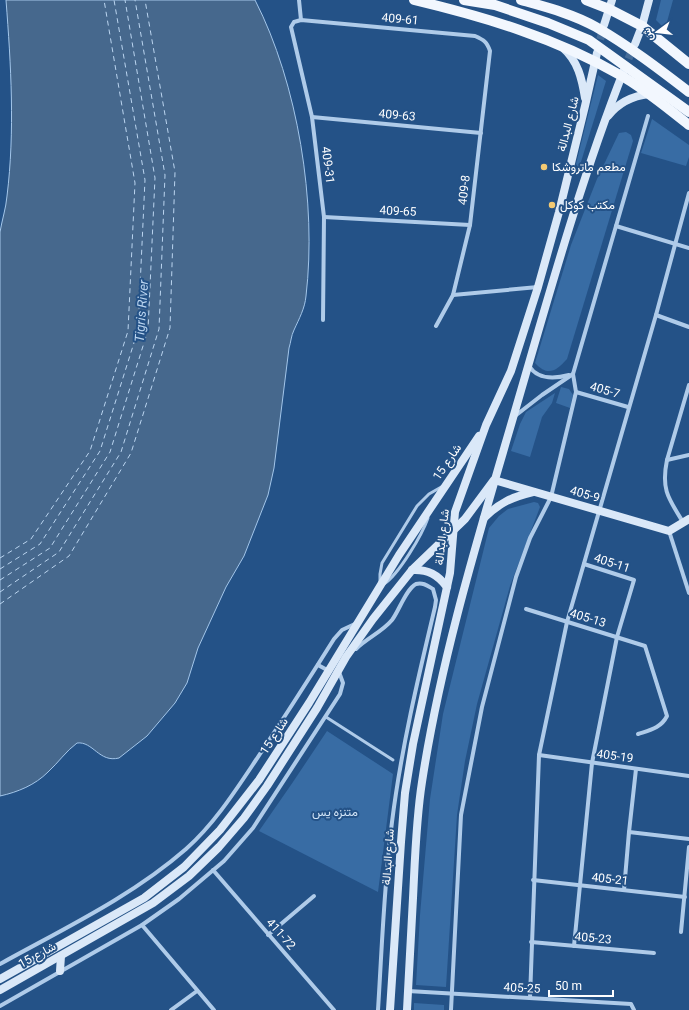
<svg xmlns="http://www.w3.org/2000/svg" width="689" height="1010" font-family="Roboto,Vazirmatn,sans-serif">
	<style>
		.green { fill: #386ca4 }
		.water { fill: #46688d; stroke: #a3c6ea }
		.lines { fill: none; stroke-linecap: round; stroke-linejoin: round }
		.ferry { stroke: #bbd5f0; stroke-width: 1; stroke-dasharray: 5 4; stroke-linecap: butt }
		.secondary-tunnel { stroke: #456c99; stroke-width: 8; stroke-dasharray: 8 4; stroke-linecap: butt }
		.lane { stroke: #afcbe9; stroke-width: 3 }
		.street { stroke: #afcbe9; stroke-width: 4 }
		.secondary { stroke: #dae8f8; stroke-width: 8 }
		.primary { stroke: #f2f7fe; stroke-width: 10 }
		.primary-bridge { stroke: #f2f7fe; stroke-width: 10 }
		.poi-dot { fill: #f4ca73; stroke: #245287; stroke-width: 1.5 }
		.labels { text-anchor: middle; stroke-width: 4; stroke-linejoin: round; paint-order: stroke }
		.street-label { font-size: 12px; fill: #fff; stroke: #245287 }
		.poi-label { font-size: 12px; fill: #fff; stroke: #245287; text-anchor: start }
		.park-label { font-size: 12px; fill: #d3e5f7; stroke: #245287 }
		.water-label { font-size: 13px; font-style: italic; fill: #bbd5f0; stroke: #245287 }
	</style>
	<rect width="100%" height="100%" fill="#245287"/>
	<g class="green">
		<polygon points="661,0 673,0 665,29 656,20"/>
		<polygon points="598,75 606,81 580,165 578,167 576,164"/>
		<polygon points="652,119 689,145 689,157 686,166 641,153"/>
		<path d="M626,132L631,135L633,141L567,359C556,371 548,377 535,363L571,245L597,179L619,133Z"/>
		<polygon points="561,387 569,389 573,395 570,408 556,403"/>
		<polygon points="555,393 552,403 542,417 530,457 511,451 520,424 526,412"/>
		<polygon points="534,502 538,503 540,507 510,586 477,704 465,761 457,815 446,987 416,985 420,915 430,799 443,714 489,528 499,516 508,509"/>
		<polygon points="327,731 393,774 378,892 259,831 293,782"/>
		<polygon points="414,1003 444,1005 444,1010 414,1010"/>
	</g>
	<path class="water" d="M6,0H255C298,84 317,203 306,296C305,308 299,319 294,330C291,336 291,342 289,348L274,468L268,495L244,556L226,587L198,648L187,683L175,703L147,736L119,758C99,763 93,741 77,743C66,751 58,763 48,772C35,785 18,792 0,796V232C2,220 6,208 7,196C15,131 11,65 6,0Z"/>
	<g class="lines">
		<g class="ferry">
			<polyline points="0,558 31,539 90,451 128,331 135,183 104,0"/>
			<polyline points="0,569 40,544 100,451 138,330 145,180 114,0"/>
			<polyline points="0,580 50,548 110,452 148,330 155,178 125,0"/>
			<polyline points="0,592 59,552 121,452 159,329 165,175 135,0"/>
			<polyline points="0,604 69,556 131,453 170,328 175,172 145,0"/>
		</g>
		<g class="secondary-tunnel">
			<polyline points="597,51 604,26"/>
			<polyline points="624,70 634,45"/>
		</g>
		<g class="lane">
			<polyline points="380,583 380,574 382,563 417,506 429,494 443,486"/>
			<path d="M384,584C399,574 422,535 428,518"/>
			<polyline points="326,717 393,760"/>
		</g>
		<g class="street">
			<polyline points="299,0 301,20"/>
			<polyline points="312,117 481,133"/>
			<polyline points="324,217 470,225"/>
			<polyline points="616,226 689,248"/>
			<polyline points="453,295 538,287"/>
			<polyline points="656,315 689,327"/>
			<path d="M323,320L324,217L312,117L291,27L294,22L301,20L475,36C484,40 487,42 490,51L470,225L453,295L436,326"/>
			<path d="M529,366C538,380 554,379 569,375"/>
			<polyline points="576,392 628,407"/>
			<polyline points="515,416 542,395 573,374"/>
			<polyline points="667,460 689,455"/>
			<path d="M683,522C668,498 661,489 667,460L689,385"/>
			<polyline points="669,531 689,593"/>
			<path d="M526,609L645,646L667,716C661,728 650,730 638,734"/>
			<path d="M356,649C367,638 382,632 392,620C399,611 406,589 416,584C423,582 428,586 433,589L436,600L435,607C418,678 401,750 392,822C384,884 382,947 378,1010"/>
			<polyline points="318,665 329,671"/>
			<polyline points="539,755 689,776"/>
			<polyline points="629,832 689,839"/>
			<polyline points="213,870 334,1010"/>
			<polyline points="533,880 685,897"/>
			<polyline points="624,890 629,832 636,769"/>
			<polyline points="142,925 214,1010"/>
			<polyline points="681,932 689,847"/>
			<polyline points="268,935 314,896"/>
			<polyline points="531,942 654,953"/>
			<polyline points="574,946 592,763 617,637 634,580 584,564"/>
			<path d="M0,964C63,929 131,897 186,849C212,826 232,796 252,766C280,724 307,682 334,639L342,630L357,623"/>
			<polyline points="408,991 631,1004 634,1010"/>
			<polyline points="530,998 539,755 567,622 656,315 689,193"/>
			<polyline points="0,1006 142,925 179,899 224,861 253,828 340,694 343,683 339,672"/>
			<polyline points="171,1010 197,991"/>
			<polyline points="451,1010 461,815 482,707 516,577 530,538 551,497 576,392 573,374 648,116"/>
		</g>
		<g class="secondary">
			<polyline points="604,25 612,0"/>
			<polyline points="635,44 642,26 649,0"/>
			<path d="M563,48C578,61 582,79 585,98"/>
			<path d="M608,116C619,102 632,96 649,94"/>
			<path d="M484,518C499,503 512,497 533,492"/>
			<path d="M412,570C428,569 438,575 447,587"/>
			<polyline points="60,971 61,956"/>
			<polyline points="0,979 144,898 184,867 220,830 259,780 309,703 399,555 479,436"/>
			<polyline points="0,990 153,903 189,876 219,847 244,818 267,786 317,708 346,657 373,619 412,570 465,519 494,480 669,531 689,519"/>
			<polyline points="390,1010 401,842 405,793 413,744 450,573 455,512 486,425 511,371 538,287 559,212 585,106 597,53"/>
			<path d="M407,1010C409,973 411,935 413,898C415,859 416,820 422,782C441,658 478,538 513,418C547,302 579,184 624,70"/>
		</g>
		<g class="primary">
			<path d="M414,0C485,17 556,38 620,75C645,89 667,108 689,125"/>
			<polyline points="586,0 609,9 642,26 689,64"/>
		</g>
		<g class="primary-bridge">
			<polyline points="464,0 495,5 548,23 589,40 689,112"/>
			<path d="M521,0C546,7 573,14 596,27C629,46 659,69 689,92"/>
		</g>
	</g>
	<g class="poi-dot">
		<circle cx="544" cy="167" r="4"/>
		<circle cx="552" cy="205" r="4"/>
	</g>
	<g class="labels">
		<g class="street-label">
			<text transform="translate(400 19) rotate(5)" y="4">409-61</text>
			<text transform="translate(397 115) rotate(5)" y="4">409-63</text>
			<text transform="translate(568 124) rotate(-76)" y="4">شارع البدالة</text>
			<text transform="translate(328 165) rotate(83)" y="4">409-31</text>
			<text transform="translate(464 190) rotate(-83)" y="4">409-8</text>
			<text transform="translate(398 211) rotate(3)" y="4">409-65</text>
			<text transform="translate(605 390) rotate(16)" y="4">405-7</text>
			<text transform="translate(447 462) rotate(-56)" y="4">شارع 15</text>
			<text transform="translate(585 494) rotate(16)" y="4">405-9</text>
			<text transform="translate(442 537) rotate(-84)" y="4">شارع البدالة</text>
			<text transform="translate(612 563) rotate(18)" y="4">405-11</text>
			<text transform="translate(588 618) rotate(17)" y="4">405-13</text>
			<text transform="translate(274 736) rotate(-57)" y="4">شارع 15</text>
			<text transform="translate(615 756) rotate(8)" y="4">405-19</text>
			<text transform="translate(388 857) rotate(-86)" y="4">شارع البدالة</text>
			<text transform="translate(610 879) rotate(6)" y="4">405-21</text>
			<text transform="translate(281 934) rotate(49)" y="4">411-72</text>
			<text transform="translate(593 938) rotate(5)" y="4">405-23</text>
			<text transform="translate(37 955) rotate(-29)" y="4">شارع 15</text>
			<text transform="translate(522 988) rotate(3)" y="4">405-25</text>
		</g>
		<g class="poi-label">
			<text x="552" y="171">مطعم ماتروشكا</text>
			<text x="560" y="209">مكتب كوكل</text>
		</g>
		<g class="park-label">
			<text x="335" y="816">متنزه يس</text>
		</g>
		<g class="water-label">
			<text transform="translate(141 311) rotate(-86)" y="5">Tigris River</text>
		</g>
	</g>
	<g transform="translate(657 32) rotate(255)" stroke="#245287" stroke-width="3" paint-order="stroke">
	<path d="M0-3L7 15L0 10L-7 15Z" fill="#ffffff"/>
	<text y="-6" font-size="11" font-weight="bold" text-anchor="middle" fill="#ffffff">ش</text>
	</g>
	<path d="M549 990v6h64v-6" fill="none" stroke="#ffffff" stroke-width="2"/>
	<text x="555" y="990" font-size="12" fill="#ffffff" stroke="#245287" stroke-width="3" paint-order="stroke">50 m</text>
</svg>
